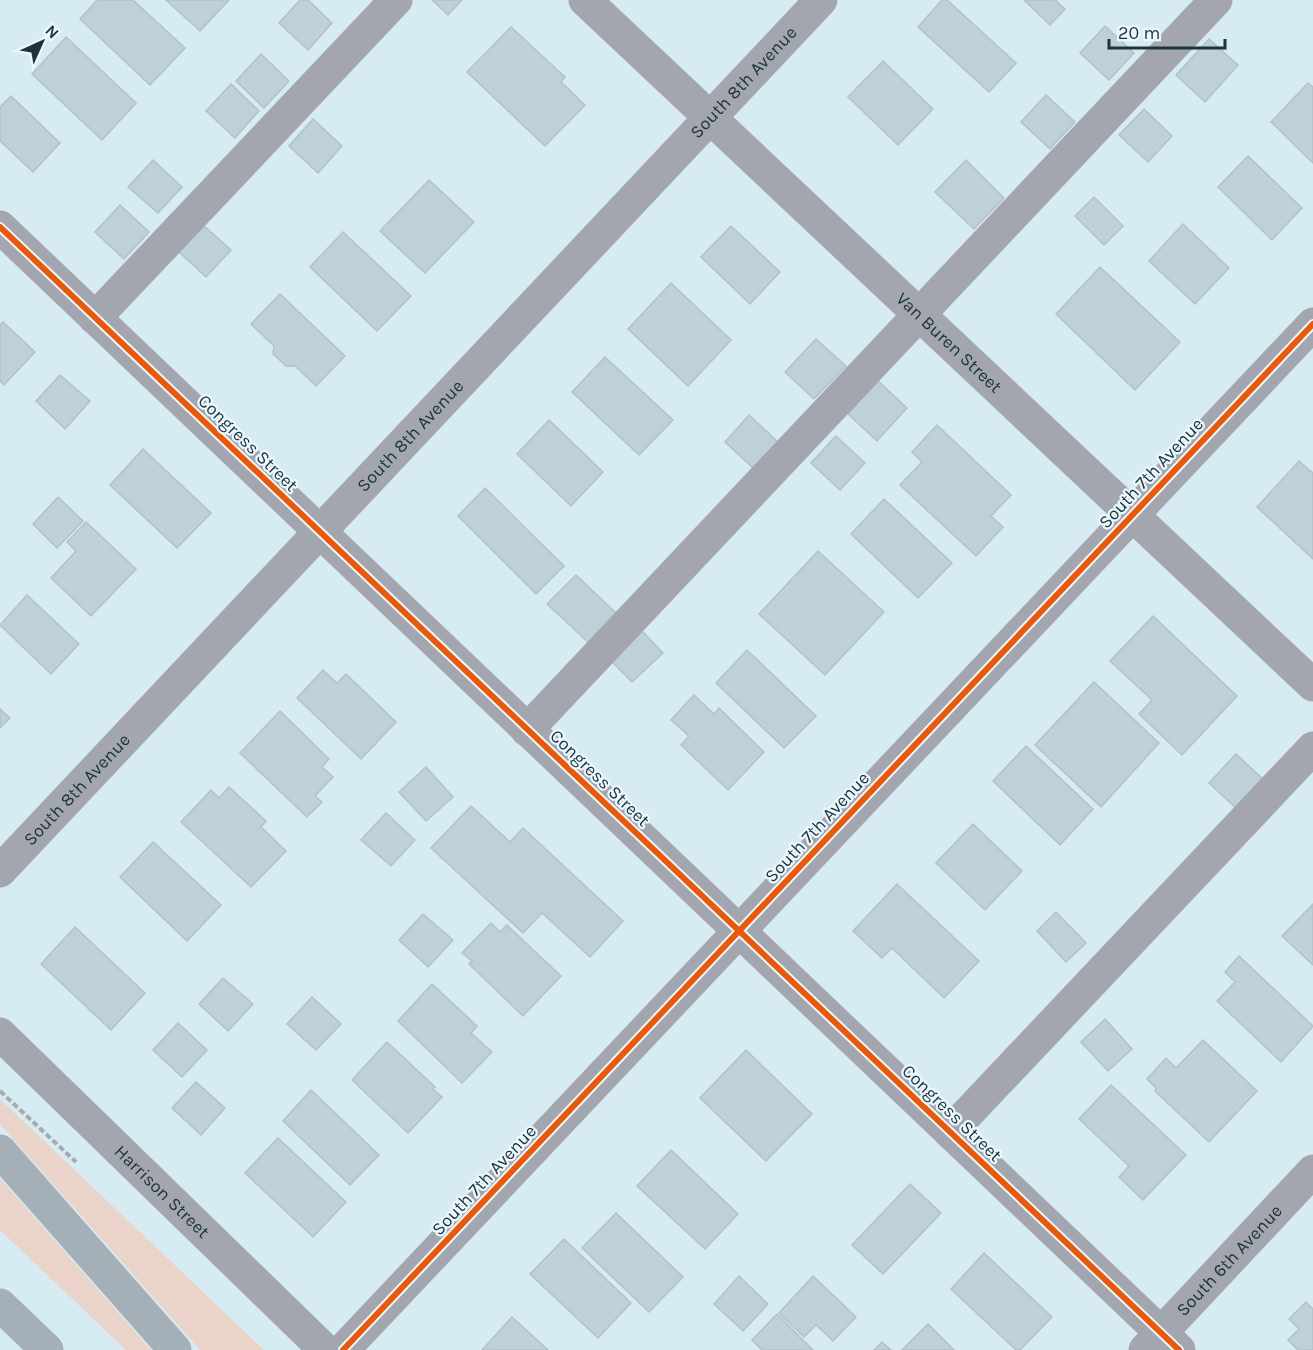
<svg xmlns="http://www.w3.org/2000/svg" width="1313" height="1350" font-family="Karla,sans-serif">
	<style>
		.green { fill: #ead4ca }
		.building { fill: #bed0da; stroke: #b1c2cd; stroke-width: 1.5 }
		.lines { fill: none; stroke-linecap: round; stroke-linejoin: round }
		.path { stroke: #a4acb2; stroke-width: 4; stroke-dasharray: 6 3; stroke-linecap: butt }
		.minor { stroke: #a3a6ae; stroke-width: 33 }
		.highway { stroke: #a5afb8; stroke-width: 33 }
		.cycleway-casing { stroke: #ecf8fd; stroke-width: 10 }
		.cycleway { stroke: #e8590c; stroke-width: 6 }
		.labels { text-anchor: middle; stroke-width: 4.5; stroke-linejoin: round; paint-order: stroke }
		.street-label { font-size: 18px; fill: #1b343d; stroke: #ecf8fd }
	</style>
	<rect width="100%" height="100%" fill="#d7ebf3"/>
	<g class="green">
		<polygon points="0,1099 264,1350 200,1350 0,1124"/>
		<polygon points="0,1178 151,1350 126,1350 0,1230"/>
	</g>
	<g class="building">
		<polygon points="97,0 133,0 185,48 150,85 80,19"/>
		<polygon points="166,0 229,0 200,31"/>
		<polygon points="300,0 308,0 332,23 308,50 279,23"/>
		<polygon points="432,0 462,0 448,15"/>
		<polygon points="942,0 947,0 1016,63 989,92 918,27"/>
		<polygon points="1024,0 1055,0 1065,9 1050,25"/>
		<polygon points="1105,26 1134,53 1109,80 1080,53"/>
		<polygon points="511,27 565,77 561,82 585,105 545,146 467,72"/>
		<polygon points="66,37 136,103 102,140 32,74"/>
		<polygon points="1209,39 1238,65 1205,102 1176,75"/>
		<polygon points="261,54 289,81 264,108 236,81"/>
		<polygon points="883,61 933,109 898,145 848,97"/>
		<polygon points="1308,83 1313,87 1313,163 1271,122"/>
		<polygon points="231,84 259,111 235,138 206,111"/>
		<polygon points="1046,95 1075,122 1050,149 1021,122"/>
		<polygon points="11,96 60,143 33,172 0,141 0,107"/>
		<polygon points="1144,109 1172,136 1148,162 1119,135"/>
		<polygon points="313,119 342,146 318,173 289,146"/>
		<polygon points="1248,156 1302,208 1272,240 1218,187"/>
		<polygon points="153,160 182,187 158,213 128,187"/>
		<polygon points="966,160 1004,198 974,229 935,192"/>
		<polygon points="429,180 474,222 425,273 380,231"/>
		<polygon points="1094,197 1123,226 1104,245 1075,216"/>
		<polygon points="120,205 149,232 124,259 95,232"/>
		<polygon points="202,224 231,250 206,277 177,250"/>
		<polygon points="1183,224 1229,268 1195,304 1149,261"/>
		<polygon points="731,226 780,272 750,304 701,257"/>
		<polygon points="343,232 411,296 377,331 310,267"/>
		<polygon points="1100,267 1180,342 1135,390 1056,314"/>
		<polygon points="671,283 731,340 688,386 628,329"/>
		<polygon points="280,294 345,356 316,386 295,366 286,366 273,354 274,346 251,324"/>
		<polygon points="3,322 35,352 4,385 0,381 0,325"/>
		<polygon points="816,339 846,366 814,399 785,372"/>
		<polygon points="605,357 673,420 639,455 572,392"/>
		<polygon points="60,375 90,401 65,429 36,401"/>
		<polygon points="878,381 907,408 877,441 848,414"/>
		<polygon points="749,415 778,442 754,469 725,442"/>
		<polygon points="549,420 603,472 571,506 517,454"/>
		<polygon points="937,425 1011,495 991,516 1003,527 976,556 900,485 922,462 912,452"/>
		<polygon points="836,436 865,463 840,490 811,463"/>
		<polygon points="143,449 211,513 177,548 110,485"/>
		<polygon points="1299,461 1313,473 1313,559 1257,507"/>
		<polygon points="485,488 564,566 536,594 458,516"/>
		<polygon points="58,497 83,521 57,548 33,524"/>
		<polygon points="884,499 952,563 918,598 851,534"/>
		<polygon points="86,522 136,569 91,616 51,578 76,551 67,542"/>
		<polygon points="818,551 884,612 825,675 759,614"/>
		<polygon points="576,575 617,614 589,643 547,604"/>
		<polygon points="27,595 79,644 51,674 0,625"/>
		<polygon points="1153,616 1237,696 1182,755 1139,714 1152,700 1110,661"/>
		<polygon points="638,627 663,653 632,682 607,657"/>
		<polygon points="747,650 816,716 784,748 716,683"/>
		<polygon points="323,670 337,683 346,674 396,722 361,759 297,698"/>
		<polygon points="1094,682 1159,743 1101,807 1035,745"/>
		<polygon points="694,695 714,714 719,708 764,752 728,790 681,745 689,736 671,720"/>
		<polygon points="0,709 10,718 0,728"/>
		<polygon points="280,711 329,759 322,767 333,777 315,796 322,802 307,817 240,753"/>
		<polygon points="1026,746 1093,809 1060,845 993,781"/>
		<polygon points="1236,754 1266,782 1239,811 1209,783"/>
		<polygon points="426,767 453,797 426,821 399,792"/>
		<polygon points="229,787 266,821 261,827 286,851 251,887 181,822 211,790 219,798"/>
		<polygon points="471,806 510,842 523,828 623,921 590,957 542,913 523,933 431,848"/>
		<polygon points="386,813 415,840 391,866 361,840"/>
		<polygon points="973,824 1022,871 985,910 936,863"/>
		<polygon points="153,842 221,905 187,941 120,877"/>
		<polygon points="897,884 979,961 944,998 892,948 882,958 853,931"/>
		<polygon points="1313,904 1313,965 1282,936"/>
		<polygon points="1056,912 1086,943 1066,962 1037,931"/>
		<polygon points="423,914 453,940 428,967 399,940"/>
		<polygon points="491,923 500,932 507,925 561,976 523,1016 469,964 472,961 462,953"/>
		<polygon points="75,927 145,993 111,1030 41,964"/>
		<polygon points="1239,956 1313,1026 1281,1062 1217,1001 1235,982 1225,972"/>
		<polygon points="223,978 253,1004 228,1031 199,1004"/>
		<polygon points="432,984 477,1026 471,1033 492,1052 462,1083 398,1021"/>
		<polygon points="312,997 341,1024 316,1050 287,1024"/>
		<polygon points="1105,1019 1132,1049 1108,1071 1081,1042"/>
		<polygon points="178,1023 207,1050 182,1077 153,1050"/>
		<polygon points="1203,1040 1257,1091 1209,1142 1155,1091 1156,1088 1147,1079 1166,1058 1176,1068"/>
		<polygon points="387,1042 435,1087 433,1089 442,1097 408,1133 352,1080"/>
		<polygon points="746,1050 812,1114 766,1161 700,1098"/>
		<polygon points="196,1082 225,1108 201,1135 172,1108"/>
		<polygon points="1111,1085 1186,1155 1143,1200 1119,1177 1129,1166 1079,1119"/>
		<polygon points="311,1090 379,1155 350,1185 283,1121"/>
		<polygon points="278,1138 346,1202 313,1237 245,1173"/>
		<polygon points="671,1150 738,1214 705,1249 637,1186"/>
		<polygon points="910,1184 941,1213 883,1274 852,1245"/>
		<polygon points="616,1213 683,1277 649,1312 582,1248"/>
		<polygon points="564,1239 631,1303 598,1338 530,1274"/>
		<polygon points="984,1253 1052,1317 1020,1350 1016,1350 951,1289"/>
		<polygon points="739,1276 768,1304 743,1331 714,1304"/>
		<polygon points="813,1276 856,1317 833,1341 816,1325 804,1337 779,1313"/>
		<polygon points="1306,1302 1313,1309 1313,1350 1298,1350 1288,1340 1299,1329 1289,1319"/>
		<polygon points="777,1314 813,1350 762,1350 752,1340"/>
		<polygon points="512,1317 548,1350 482,1350"/>
		<polygon points="928,1324 954,1350 902,1350"/>
		<polygon points="882,1342 891,1350 874,1350"/>
	</g>
	<g class="lines">
		<polyline class="path" points="0,1091 76,1162"/>
		<g class="minor">
			<path id="s1" d="M585,0L1313,685"/>
			<polyline points="0,227 1179,1350"/>
			<polyline points="95,318 396,0"/>
			<polyline points="527,730 1216,0"/>
			<path id="s2" d="M0,871L821,0"/>
			<path id="s3" d="M0,1034L325,1350"/>
			<polyline points="950,1132 1313,748"/>
			<polyline points="343,1350 1313,324"/>
			<path id="s4" d="M1145,1350L1313,1171"/>
		</g>
		<g class="highway">
			<polyline points="0,1151 175,1350"/>
			<polyline points="0,1305 47,1350"/>
		</g>
		<defs>
			<g id="cycleway">
				<polyline points="0,227 1179,1350"/>
				<polyline points="343,1350 1313,324"/>
			</g>
		</defs>
		<use href="#cycleway" class="cycleway-casing"/>
		<use href="#cycleway" class="cycleway"/>
	</g>
	<g class="labels">
		<g class="street-label">
			<text dy="6" stroke="none"><textPath href="#s2" startOffset="1084">South 8th Avenue</textPath></text>
			<text dy="6" stroke="none"><textPath href="#s1" startOffset="500">Van Buren Street</textPath></text>
			<text dy="6" stroke="none"><textPath href="#s2" startOffset="598">South 8th Avenue</textPath></text>
			<text transform="translate(248 443) rotate(44)" y="6">Congress Street</text>
			<text transform="translate(1151 473) rotate(-47)" y="6">South 7th Avenue</text>
			<text transform="translate(600 778) rotate(44)" y="6">Congress Street</text>
			<text dy="6" stroke="none"><textPath href="#s2" startOffset="112">South 8th Avenue</textPath></text>
			<text transform="translate(817 827) rotate(-47)" y="6">South 7th Avenue</text>
			<text transform="translate(952 1113) rotate(44)" y="6">Congress Street</text>
			<text transform="translate(484 1180) rotate(-47)" y="6">South 7th Avenue</text>
			<text dy="6" stroke="none"><textPath href="#s3" startOffset="226">Harrison Street</textPath></text>
			<text dy="6" stroke="none"><textPath href="#s4" startOffset="123">South 6th Avenue</textPath></text>
		</g>
	</g>
	<g transform="translate(42 42) rotate(45)" stroke="#ecf8fd" stroke-width="4.5" paint-order="stroke">
	<path d="M0-4.5L10 22L0 15L-10 22Z" fill="#1b343d"/>
	<text y="-9" font-size="16" font-weight="bold" text-anchor="middle" fill="#1b343d">N</text>
	</g>
	<path d="M1109 39v9h116v-9" fill="none" stroke="#1b343d" stroke-width="3"/>
	<text x="1118" y="39" font-size="18" fill="#1b343d" stroke="#ecf8fd" stroke-width="4.5" paint-order="stroke">20 m</text>
</svg>
